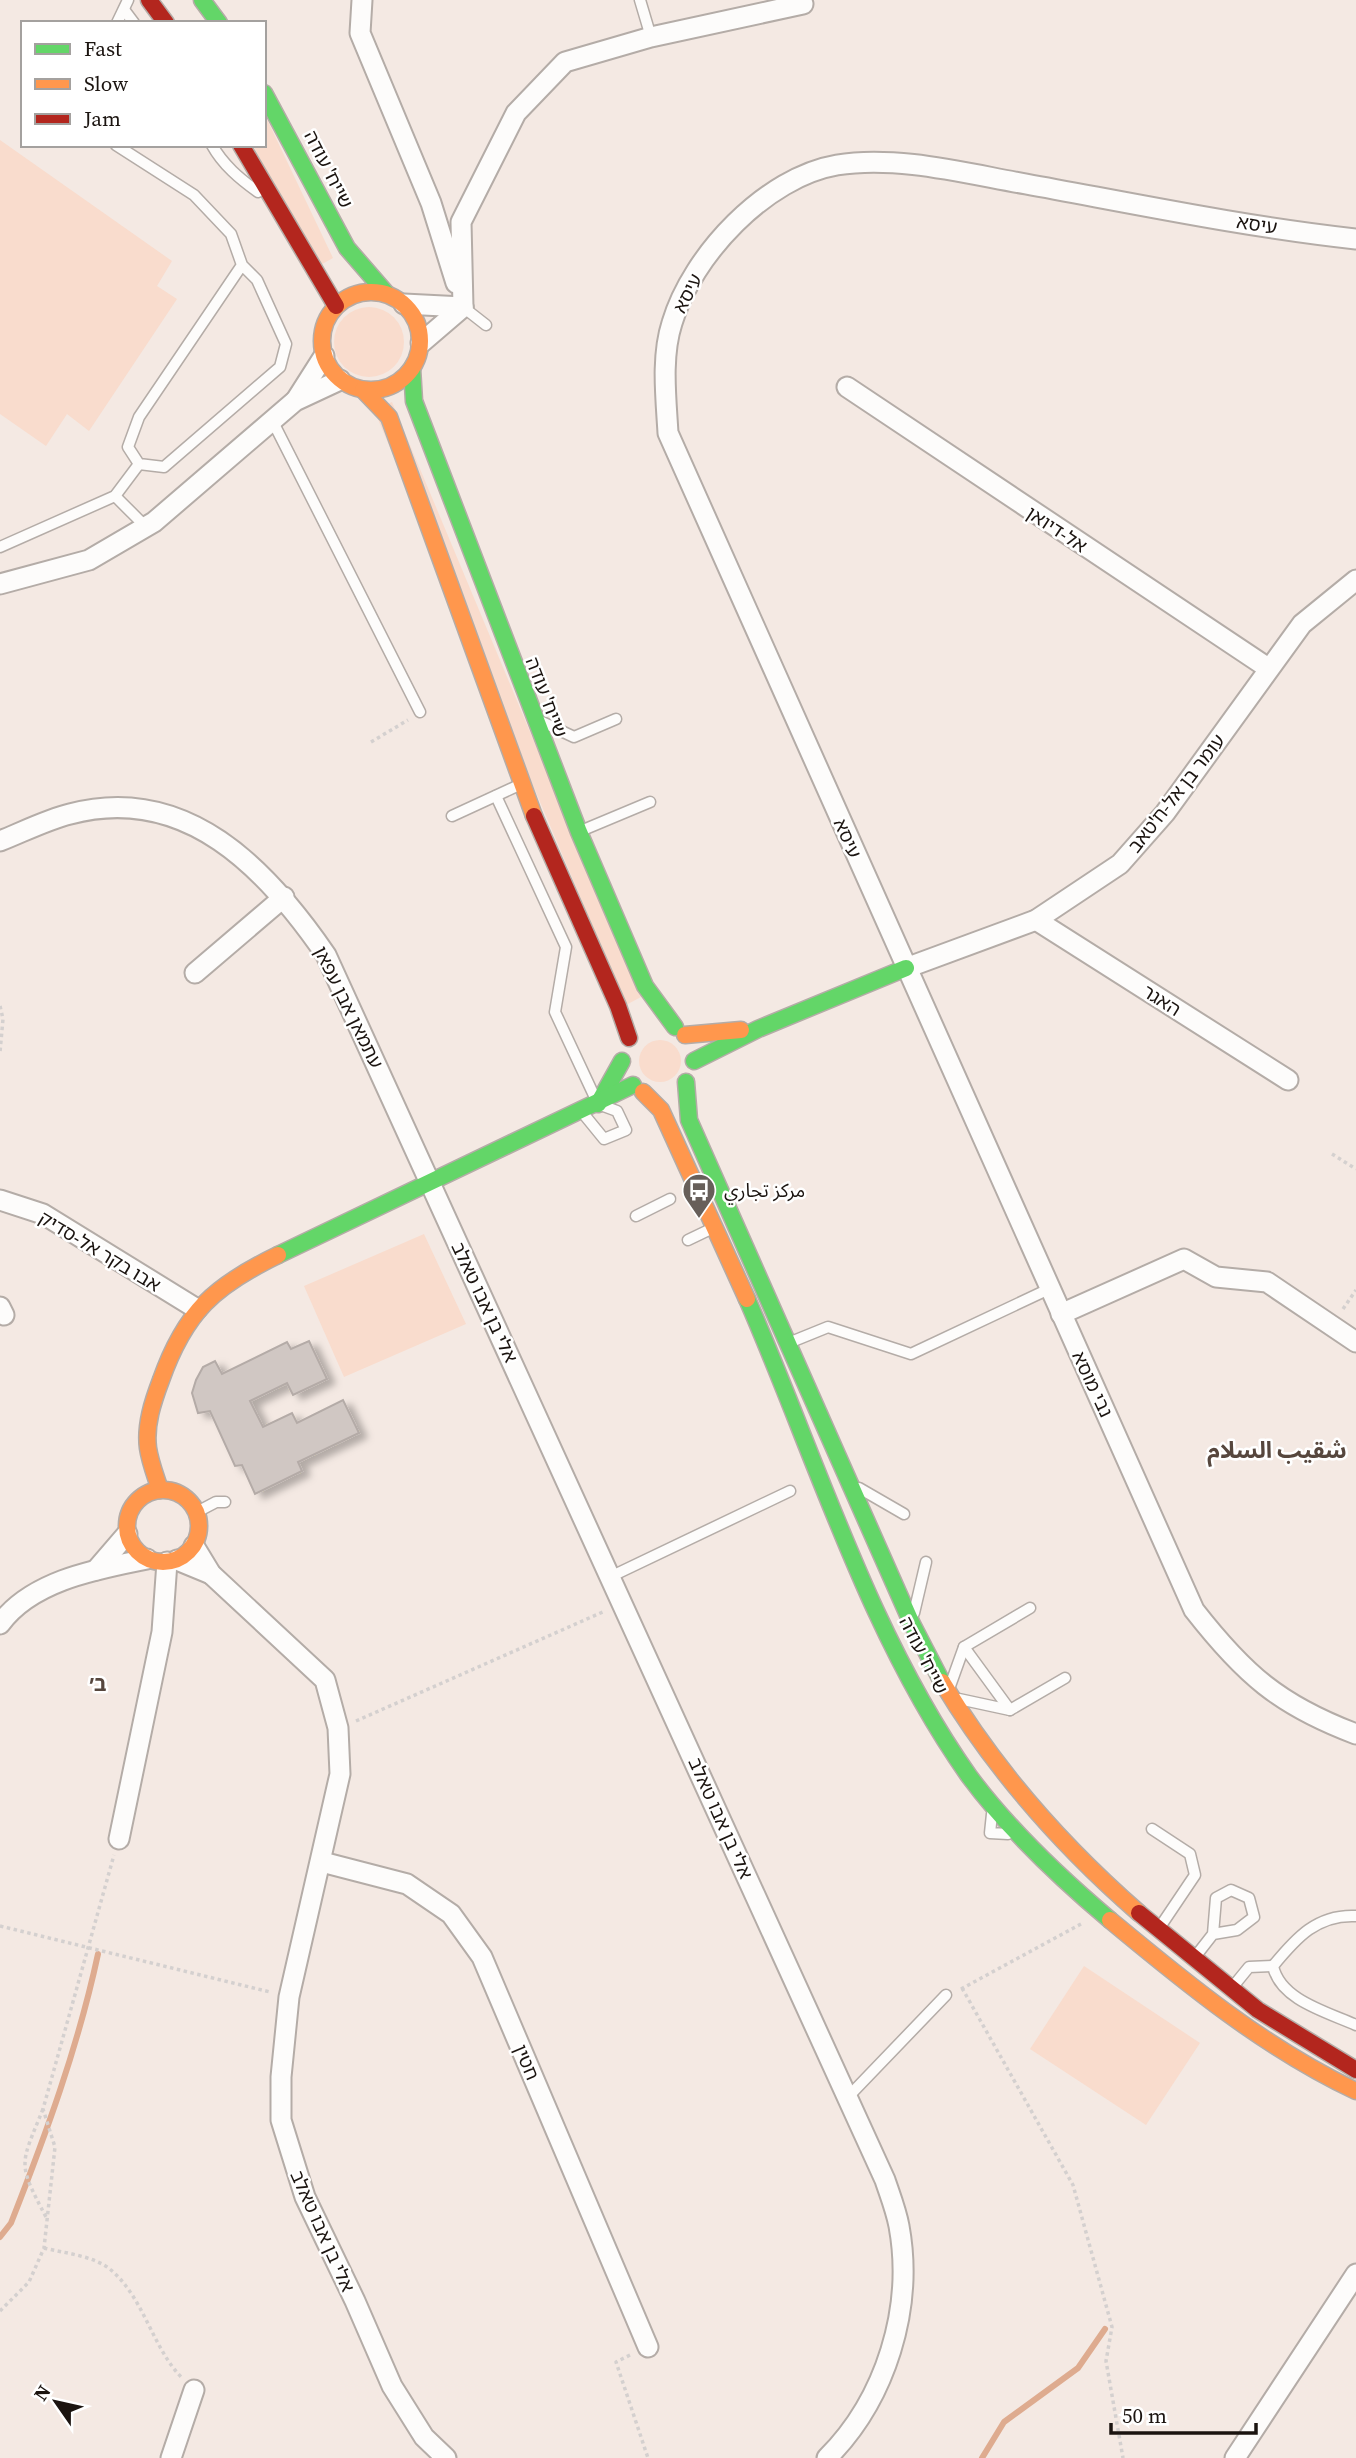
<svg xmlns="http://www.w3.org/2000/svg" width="1356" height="2458" font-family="'Source Serif 4','Noto Sans Arabic','Noto Sans Hebrew',serif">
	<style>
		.green { fill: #f9dccd }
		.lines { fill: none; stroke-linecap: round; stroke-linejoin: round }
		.stream { stroke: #deab8f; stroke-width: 6 }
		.building { fill: #d0c7c3; stroke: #b4aba7; stroke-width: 2; filter: url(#shadow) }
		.lane-casing { stroke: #b4aca7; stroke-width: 13 }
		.street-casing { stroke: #b4aca7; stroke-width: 23 }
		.fast-casing { stroke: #b4aca7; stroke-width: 19 }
		.slow-casing { stroke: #b4aca7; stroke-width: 19 }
		.jam-casing { stroke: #b4aca7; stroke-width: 19 }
		.path { stroke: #d4d0cf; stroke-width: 3.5; stroke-dasharray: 3.5 3.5; stroke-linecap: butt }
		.lane { stroke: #fdfcfb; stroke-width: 10 }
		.street { stroke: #fdfcfb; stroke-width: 19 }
		.fast { stroke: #63d668; stroke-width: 16 }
		.slow { stroke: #ff974d; stroke-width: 16 }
		.jam { stroke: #b3261e; stroke-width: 16 }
		.labels { text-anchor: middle; stroke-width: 5; stroke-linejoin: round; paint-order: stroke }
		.street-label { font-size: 19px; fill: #1b1410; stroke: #fff }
		.poi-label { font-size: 19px; fill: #1b1410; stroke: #fff; text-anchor: start }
		.neighbourhood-label { font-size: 21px; font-weight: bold; fill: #56463d; stroke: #fff }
		.quarter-label { font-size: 23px; font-weight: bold; fill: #56463d; stroke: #fff }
	</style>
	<defs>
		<filter id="shadow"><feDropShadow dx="8" dy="4.5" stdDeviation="3.5" flood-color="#0004"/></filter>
	</defs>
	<rect width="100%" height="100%" fill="#f4e9e3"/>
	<g class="green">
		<polygon points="264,113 333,258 315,268 253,145 264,145"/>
		<polygon points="0,140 172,261 157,286 177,299 89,431 67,414 46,446 0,414"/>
		<circle cx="369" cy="342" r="35"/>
		<polygon points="392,402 641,997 626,1005 374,410"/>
		<circle cx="660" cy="1061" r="21"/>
		<polygon points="424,1234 466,1324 344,1377 304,1286"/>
		<polygon points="1084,1966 1200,2043 1146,2125 1030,2049"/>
	</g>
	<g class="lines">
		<g class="stream">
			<path d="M0,2237L11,2223C46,2134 78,2047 98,1954"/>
			<polyline points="982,2458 1004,2422 1078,2368 1105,2329"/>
		</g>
	</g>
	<polygon class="building" points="309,1341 327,1379 293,1395 287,1383 250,1401 263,1427 292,1413 297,1423 343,1400 359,1433 298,1462 302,1471 255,1494 242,1465 235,1466 210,1411 198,1413 192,1393 196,1380 203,1367 215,1361 222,1374 287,1342 291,1349"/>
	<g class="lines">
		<defs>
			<g id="lane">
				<polyline points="640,0 651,37"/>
				<polyline points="125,11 134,23"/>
				<polyline points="117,23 128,0"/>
				<polyline points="116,145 194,195 231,234 242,265 257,280 286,344 280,367 164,467 139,464 128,447 139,417 242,265"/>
				<path d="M212,145C223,165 240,179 258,192"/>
				<polyline points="463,307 486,325"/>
				<polyline points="272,420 420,712"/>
				<polyline points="115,496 146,527"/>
				<polyline points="0,547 115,496 139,464"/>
				<polyline points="540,721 574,737 616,719"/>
				<polyline points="496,796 566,947 555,1012 598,1104 617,1111 626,1130 604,1139 582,1112"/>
				<polyline points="452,816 517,786"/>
				<polyline points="583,830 650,802"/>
				<polyline points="636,1216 670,1199"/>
				<polyline points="688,1240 713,1228"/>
				<polyline points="791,1342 828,1327 911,1354 1049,1289"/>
				<polyline points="859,1488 904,1514"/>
				<polyline points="197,1512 216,1502 225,1502"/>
				<polyline points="612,1576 790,1491"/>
				<polyline points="914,1613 926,1562"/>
				<polyline points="964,1647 1010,1710"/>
				<polyline points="950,1686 964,1647 1030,1608"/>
				<polyline points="959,1699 1010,1710 1065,1678"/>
				<polyline points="992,1814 990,1833 1008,1834"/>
				<polyline points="1152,1829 1190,1854 1195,1875 1160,1927"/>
				<path d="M1356,1916C1317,1914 1296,1938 1273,1966C1280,2000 1327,2012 1356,2025"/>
				<polyline points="1195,1957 1213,1934 1237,1930 1254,1917 1249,1898 1231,1890 1216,1898 1213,1934"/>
				<polyline points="1231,1989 1249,1967 1273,1966"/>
				<polyline points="848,2097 946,1995"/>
			</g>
			<g id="street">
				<polyline points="362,0 360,33 431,203 456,283"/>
				<path d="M1356,239C1246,227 1136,204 1026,184C968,174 897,155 837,165C766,177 692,255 672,323C661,357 666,398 668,433L1194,1610C1244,1674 1279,1705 1356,1734"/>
				<polyline points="404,304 463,307"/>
				<polyline points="463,307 461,222 516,113 565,62 651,37 803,4"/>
				<polyline points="421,343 463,307"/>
				<polyline points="847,387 1268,668"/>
				<polyline points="296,400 324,356"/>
				<polyline points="0,584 89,560 154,522 295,401 340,380"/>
				<path d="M0,841C23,832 46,820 70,814C186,783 267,869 326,955L885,2180C890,2195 896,2210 899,2226C914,2308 886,2399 827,2458"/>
				<polyline points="1036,920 1288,1080"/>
				<polyline points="906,968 1036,920 1120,864 1165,813 1302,624 1356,580"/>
				<polyline points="195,973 284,897"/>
				<polyline points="0,1200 43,1214 197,1309"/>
				<polyline points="0,1307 4,1315"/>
				<polyline points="1061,1314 1184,1259 1216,1277 1267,1282 1356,1342"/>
				<polyline points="194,1546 211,1574 325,1680 338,1728 340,1774 289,1997 281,2077 281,2120 305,2197 355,2301 392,2386 424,2437 446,2458"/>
				<polyline points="177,1560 211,1574"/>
				<polyline points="96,1570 127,1534"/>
				<path d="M0,1624C32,1580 98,1569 147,1559"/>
				<polyline points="119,1839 162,1632 167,1562"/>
				<polyline points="322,1862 407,1884 451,1914 482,1957 648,2347"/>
				<polyline points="171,2458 194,2390"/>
				<polyline points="1235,2458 1356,2274"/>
			</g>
			<g id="fast">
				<polyline points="202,0 219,23"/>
				<polyline points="264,93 347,248 386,293"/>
				<polyline points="412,368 414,401 579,832 645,986 675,1027"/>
				<polyline points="694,1061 758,1029 906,968"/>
				<polyline points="686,1082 689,1120 912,1624 942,1682"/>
				<polyline points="598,1104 622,1061"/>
				<polyline points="278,1255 633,1085"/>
				<path d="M747,1299C816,1457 869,1635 969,1776C1009,1830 1059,1877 1110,1920"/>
			</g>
			<g id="slow">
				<circle cx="371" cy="341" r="49"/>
				<polyline points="363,390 389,417 534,816"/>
				<polyline points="685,1035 741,1030"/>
				<polyline points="643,1092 661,1110 747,1299"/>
				<circle cx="163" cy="1526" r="36"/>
				<path d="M160,1490C156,1477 150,1462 148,1448C145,1425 153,1401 161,1380C185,1312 214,1286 278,1255"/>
				<path d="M942,1682C995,1770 1062,1846 1139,1913"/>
				<path d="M1110,1920C1187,1984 1265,2048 1356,2091"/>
			</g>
			<g id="jam">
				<polyline points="149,0 166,23"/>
				<polyline points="241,145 336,306"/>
				<polyline points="534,816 618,1006 629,1038"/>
				<polyline points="1139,1913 1258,2010 1356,2070"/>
			</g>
		</defs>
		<use href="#lane" class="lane-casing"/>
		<use href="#street" class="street-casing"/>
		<use href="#fast" class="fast-casing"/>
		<use href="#slow" class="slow-casing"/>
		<use href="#jam" class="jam-casing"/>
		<g class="path">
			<polyline points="371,742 408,720"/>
			<polyline points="0,1006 3,1019 0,1052"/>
			<polyline points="1332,1154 1356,1169"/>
			<polyline points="1343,1309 1356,1290"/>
			<polyline points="356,1721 605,1611"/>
			<polyline points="0,1926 270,1992"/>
			<polyline points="962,1988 1073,2185 1112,2327 1106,2361 1123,2458"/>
			<polyline points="961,1989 1081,1924"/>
			<path d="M43,2109C20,2166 17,2162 46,2217"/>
			<path d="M44,2248C64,2253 95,2256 111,2270C144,2298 152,2347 182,2378"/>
			<polyline points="0,2311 29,2282 44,2248 55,2147 43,2109 114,1855"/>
			<polyline points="630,2355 616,2362 648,2458"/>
		</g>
		<use href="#lane" class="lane"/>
		<use href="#street" class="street"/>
		<use href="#fast" class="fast"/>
		<use href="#slow" class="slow"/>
		<use href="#jam" class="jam"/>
	</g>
	<defs>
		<symbol id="bus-pin" viewBox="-11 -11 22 30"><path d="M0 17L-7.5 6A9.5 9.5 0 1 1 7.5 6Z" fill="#675f5a" stroke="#fff"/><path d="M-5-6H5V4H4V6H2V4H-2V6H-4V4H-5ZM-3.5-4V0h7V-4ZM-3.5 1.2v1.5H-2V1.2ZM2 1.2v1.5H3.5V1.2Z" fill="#fff"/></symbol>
	</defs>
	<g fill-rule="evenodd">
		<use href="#bus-pin" x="680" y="1171" width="38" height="52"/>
	</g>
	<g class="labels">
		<g class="street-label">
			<text transform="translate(329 169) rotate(63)" y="7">שייח' עודה</text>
			<text transform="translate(1257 224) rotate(9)" y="7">עיסא</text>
			<text transform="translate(687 293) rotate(-63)" y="7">עיסא</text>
			<text transform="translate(1057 529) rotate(33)" y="7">אל-דיואן</text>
			<text transform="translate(547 697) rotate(69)" y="7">שייח' עודה</text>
			<text transform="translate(1176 793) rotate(-52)" y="7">עומר בן אל-ח'טאב</text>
			<text transform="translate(848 838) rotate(66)" y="7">עיסא</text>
			<text transform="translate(1162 1000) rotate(32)" y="7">האגר</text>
			<text transform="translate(349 1007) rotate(64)" y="7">עתמאן אבן עפאן</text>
			<text transform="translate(100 1251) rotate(31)" y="7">אבו בקר אל-סדיק</text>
			<text transform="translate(485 1302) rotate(65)" y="7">אלי בן אבו טאלב</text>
			<text transform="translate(1093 1384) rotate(65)" y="7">נבי מוסא</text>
			<text transform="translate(924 1655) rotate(63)" y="7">שייח' עודה</text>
			<text transform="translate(721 1818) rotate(66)" y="7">אלי בן אבו טאלב</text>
			<text transform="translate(527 2062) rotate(67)" y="7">חטין</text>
			<text transform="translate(323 2231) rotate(66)" y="7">אלי בן אבו טאלב</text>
		</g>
		<g class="poi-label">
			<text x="724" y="1197">مركز تجاري</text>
		</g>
		<g class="neighbourhood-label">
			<text x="98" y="1691">ב׳</text>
		</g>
		<g class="quarter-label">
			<text x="1277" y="1458">شقيب السلام</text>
		</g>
	</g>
	<rect x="21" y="21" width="245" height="126" fill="#ffffff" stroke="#a4a19f" stroke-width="2"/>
	<rect x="35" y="44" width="35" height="10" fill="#63d668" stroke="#a4a19f" stroke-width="2"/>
	<text x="84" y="56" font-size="21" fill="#1b1410">Fast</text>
	<rect x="35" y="79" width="35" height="10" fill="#ff974d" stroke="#a4a19f" stroke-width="2"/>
	<text x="84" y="91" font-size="21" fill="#1b1410">Slow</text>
	<rect x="35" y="114" width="35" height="10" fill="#b3261e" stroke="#a4a19f" stroke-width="2"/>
	<text x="84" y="126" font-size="21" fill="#1b1410">Jam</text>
	<g transform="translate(56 2402) rotate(304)" stroke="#ffffff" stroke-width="5" paint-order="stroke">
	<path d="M0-5L12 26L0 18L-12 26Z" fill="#1b1410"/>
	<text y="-10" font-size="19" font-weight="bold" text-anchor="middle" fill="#1b1410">N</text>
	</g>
	<path d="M1111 2423v10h145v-10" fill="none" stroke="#1b1410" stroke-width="3.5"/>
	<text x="1122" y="2423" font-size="21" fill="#1b1410" stroke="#ffffff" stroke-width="5" paint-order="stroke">50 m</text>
</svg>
